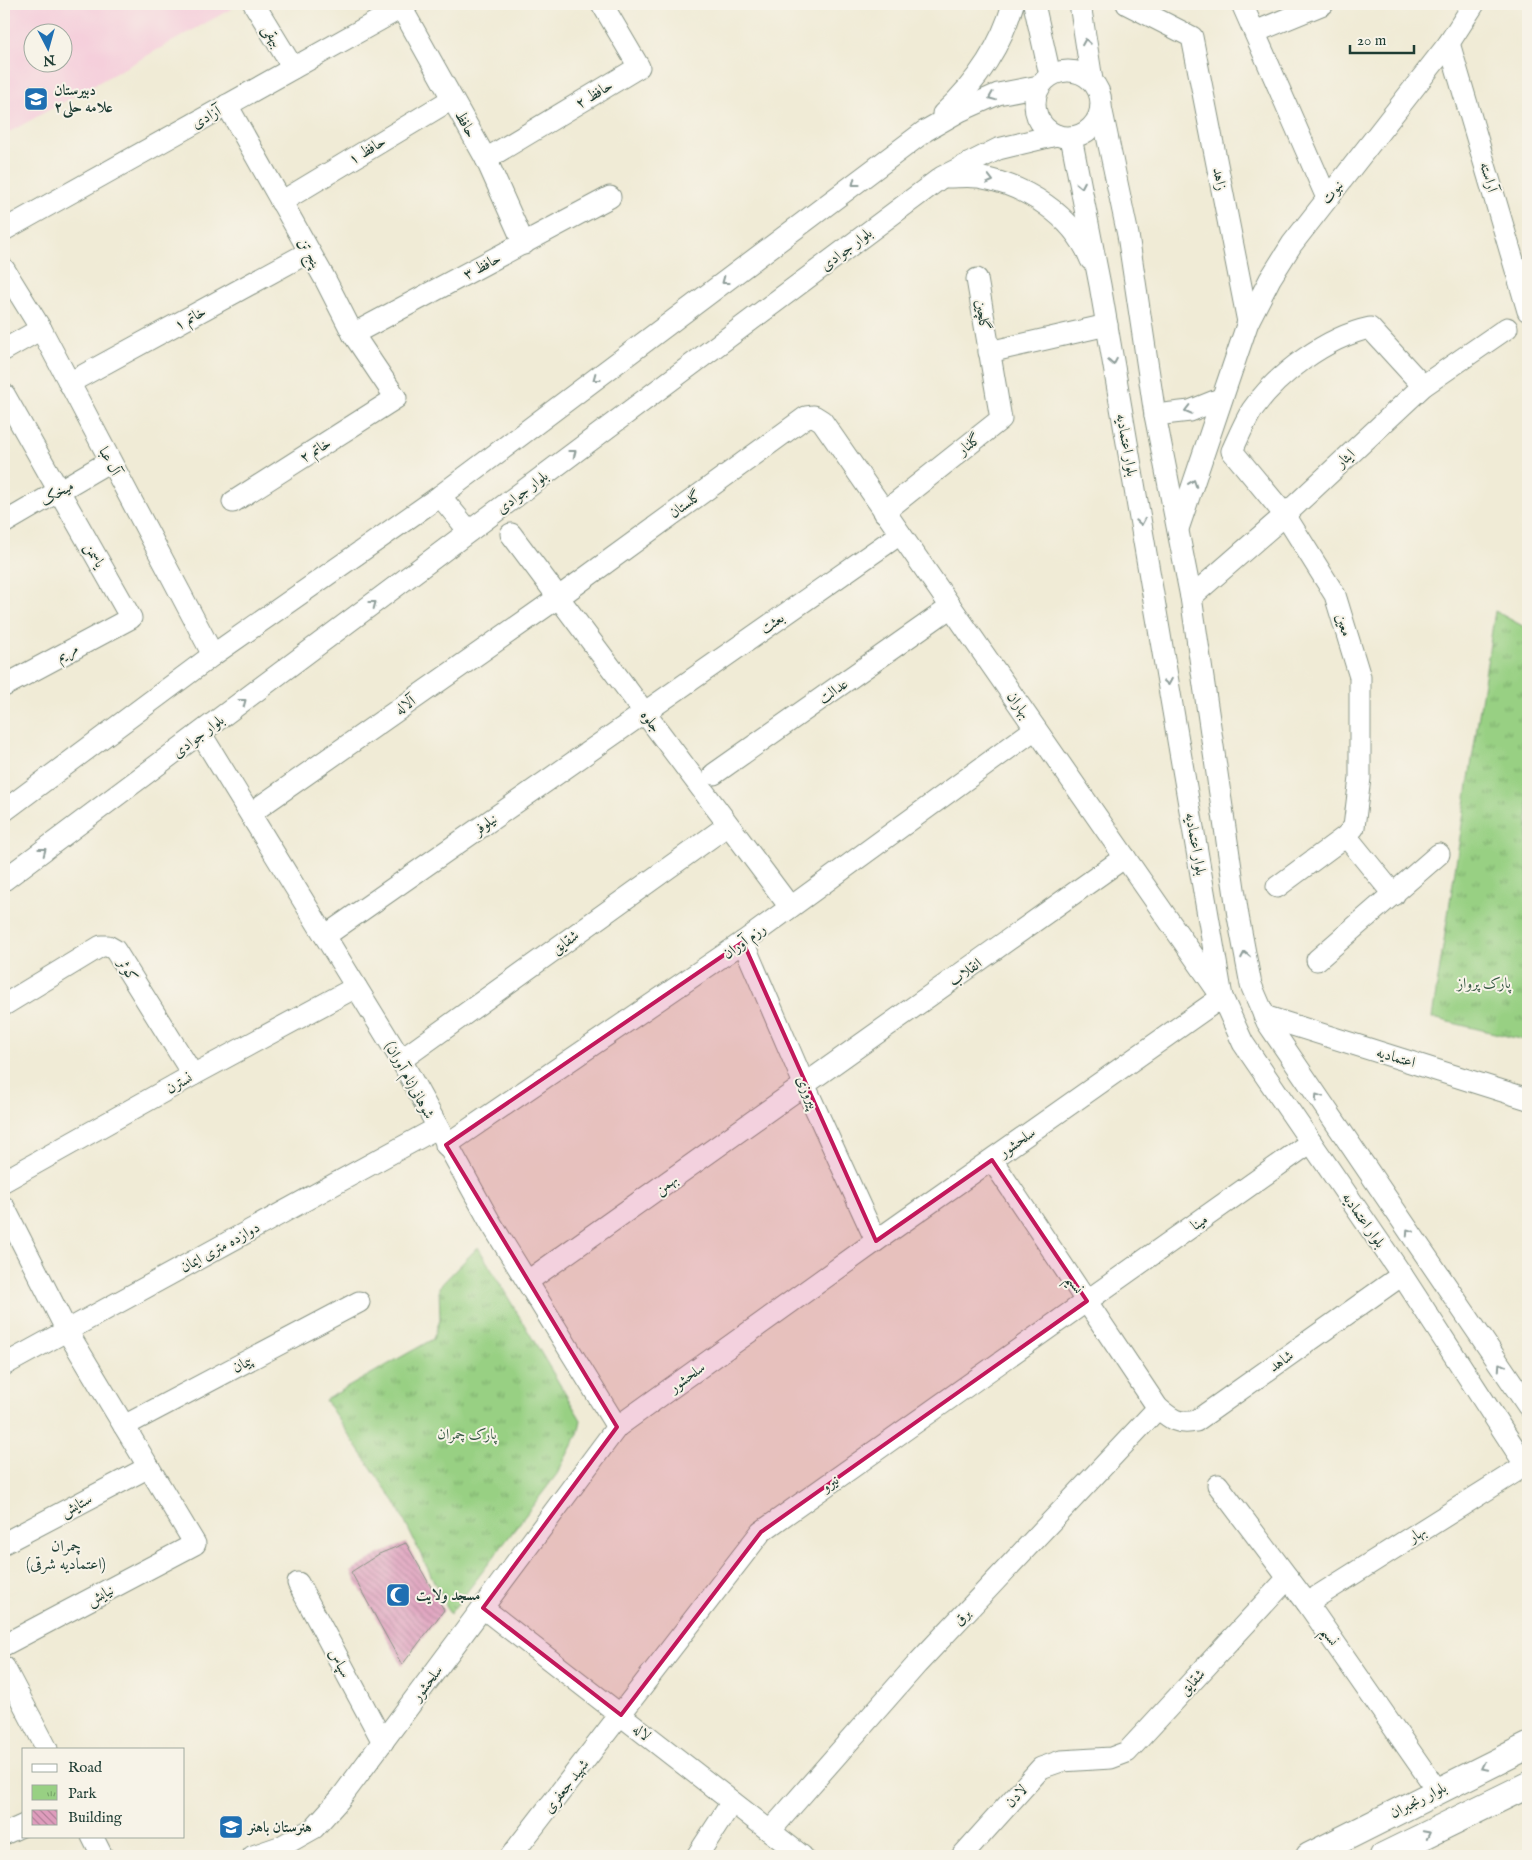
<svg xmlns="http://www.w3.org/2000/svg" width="1532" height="1860" font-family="'IM FELL English',Amiri,serif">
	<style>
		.built { fill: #f5cfdb; fill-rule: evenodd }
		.park { fill: url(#park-tufts); stroke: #5c865c }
		.building { fill: url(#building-back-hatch) }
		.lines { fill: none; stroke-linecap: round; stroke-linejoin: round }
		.minor-casing { stroke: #889485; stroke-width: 23 }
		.major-casing { stroke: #889485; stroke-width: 28 }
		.minor { stroke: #fff; stroke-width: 21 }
		.major { stroke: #fff; stroke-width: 26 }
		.oneway { stroke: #8f9e9a }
		.marked { fill: #c2185b; fill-opacity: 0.2; stroke: #c2185b; stroke-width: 4; stroke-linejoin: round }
		.labels { text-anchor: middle; stroke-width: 4; stroke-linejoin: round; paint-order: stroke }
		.street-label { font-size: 15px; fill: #1f3d34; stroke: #f7f3e8 }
		.poi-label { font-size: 15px; font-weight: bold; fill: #1f3d34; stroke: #f7f3e8; text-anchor: start }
		.park-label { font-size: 15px; fill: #375a44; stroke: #f7f3e8 }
		.neighbourhood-label { font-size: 16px; fill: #1f3d34; stroke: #f7f3e8 }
	</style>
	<defs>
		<pattern id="park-tufts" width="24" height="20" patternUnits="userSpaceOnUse" patternTransform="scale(1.25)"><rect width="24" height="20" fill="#98d083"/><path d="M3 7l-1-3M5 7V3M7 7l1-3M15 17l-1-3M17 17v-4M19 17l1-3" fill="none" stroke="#7baa6c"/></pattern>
		<pattern id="building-back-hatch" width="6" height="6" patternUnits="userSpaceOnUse" patternTransform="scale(1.25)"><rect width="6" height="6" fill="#de9cbc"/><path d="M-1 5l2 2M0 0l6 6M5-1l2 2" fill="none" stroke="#b3809a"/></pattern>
	</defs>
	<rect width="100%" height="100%" fill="#f7f3e8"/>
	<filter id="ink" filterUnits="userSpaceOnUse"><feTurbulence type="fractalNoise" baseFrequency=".02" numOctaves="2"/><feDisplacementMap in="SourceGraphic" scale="10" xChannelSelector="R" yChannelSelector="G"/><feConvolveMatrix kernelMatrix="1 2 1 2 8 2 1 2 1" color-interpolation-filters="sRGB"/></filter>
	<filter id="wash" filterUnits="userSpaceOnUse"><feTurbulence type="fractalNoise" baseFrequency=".0096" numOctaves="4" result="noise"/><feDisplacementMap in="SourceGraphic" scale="20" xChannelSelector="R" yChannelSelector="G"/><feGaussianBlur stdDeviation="1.12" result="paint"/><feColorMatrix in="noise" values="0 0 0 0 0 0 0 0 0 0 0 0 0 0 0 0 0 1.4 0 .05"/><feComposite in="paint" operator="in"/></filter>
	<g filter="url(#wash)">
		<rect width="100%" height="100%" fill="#f0ebd6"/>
		<path class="built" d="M4,4H228L231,9L4,135ZM32,32H62V62H32Z"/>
		<g class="park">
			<polygon points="1495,611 1528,629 1528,1041 1432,1018"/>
			<polygon points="478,1247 581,1420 578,1434 557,1474 450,1614 396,1504 325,1400 433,1339 440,1320 439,1287"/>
		</g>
		<g id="blocks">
			<polygon class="building" points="406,1543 444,1610 402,1665 351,1572 379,1554"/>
		</g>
	</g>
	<g filter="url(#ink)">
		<use href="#blocks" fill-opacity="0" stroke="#889485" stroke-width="1"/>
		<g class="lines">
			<defs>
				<g id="minor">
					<polyline points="254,4 293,68"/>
					<polyline points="1034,4 1050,75"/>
					<polyline points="1080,4 1092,80"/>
					<polyline points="1127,4 1192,37 1248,322"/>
					<polyline points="1242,4 1327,198"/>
					<polyline points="401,7 486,159 524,244"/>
					<polyline points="1255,32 1323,4"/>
					<polyline points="1449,43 1528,311"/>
					<circle cx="1068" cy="104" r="33"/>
					<polyline points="227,105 325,279 353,334 396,398 233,502"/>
					<polyline points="1101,107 1128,235 1155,415 1191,597 1238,916 1251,985 1267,1022 1528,1406"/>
					<path d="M943,114C976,83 1001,47 1013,4"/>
					<polyline points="1071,137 1100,285 1222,997 1243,1043 1402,1275 1528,1469"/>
					<polyline points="486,159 639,67 602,4"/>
					<path d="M947,177C957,177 968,176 978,177C1025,185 1073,215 1091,260"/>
					<polyline points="281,202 452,99"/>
					<polyline points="4,230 408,4"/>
					<polyline points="4,269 41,329 213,655"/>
					<polyline points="353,334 610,197"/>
					<polyline points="4,350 41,329"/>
					<polyline points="989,352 1107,325"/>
					<polyline points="69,383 309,252"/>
					<polyline points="4,394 131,618 4,686"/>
					<polyline points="1155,415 1190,411 1220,399"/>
					<polyline points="440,496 469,531"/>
					<polyline points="884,512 1001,419 977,279"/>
					<polyline points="4,523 110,461"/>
					<polyline points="1178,529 1248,322 1270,279 1292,244 1449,43 1474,4"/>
					<polyline points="511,534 790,907"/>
					<polyline points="1191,597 1285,515 1423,386 1507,328"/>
					<polyline points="201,734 401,1060 489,1220 617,1427"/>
					<polyline points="714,774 951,607"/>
					<polyline points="4,811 213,655 440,496 925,131 960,111 998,94 1039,86"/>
					<polyline points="251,813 559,597 806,417 814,416 822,421 1222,997 876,1241 617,1427 340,1799 314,1828 282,1846 253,1856"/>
					<polyline points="1346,836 1394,895"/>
					<polyline points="4,880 942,177 998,149 1056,135"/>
					<path d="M1277,887L1346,836L1354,827L1360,778V677L1335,595L1285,515L1232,451C1238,438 1244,423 1252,410C1277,374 1327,337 1370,328L1423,386"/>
					<polyline points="325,936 900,534"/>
					<polyline points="743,942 805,1086 876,1241"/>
					<polyline points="1317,960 1439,854"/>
					<polyline points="4,1005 101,946 108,946 115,950 193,1075"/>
					<polyline points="1264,1016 1528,1099"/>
					<polyline points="401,1060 728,825"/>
					<polyline points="446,1145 743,942 1035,729"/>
					<path d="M992,1160L1158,1408C1171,1419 1178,1425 1196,1421L1402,1275"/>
					<polyline points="4,1181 193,1075 356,987"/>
					<polyline points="4,1207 67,1331 195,1544 4,1645"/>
					<polyline points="528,1281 1125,857"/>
					<polyline points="4,1365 437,1128"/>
					<polyline points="124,1426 359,1302"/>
					<polyline points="1218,1485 1307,1603 1437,1790"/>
					<polyline points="4,1543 149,1467"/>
					<polyline points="298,1583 383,1742"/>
					<polyline points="1307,1603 1526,1465"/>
					<polyline points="483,1608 802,1856"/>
					<polyline points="4,1667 47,1749"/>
					<polyline points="770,1831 917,1664 1158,1408"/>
					<polyline points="4,1834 24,1825"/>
					<polyline points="92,1836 102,1856"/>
					<polyline points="511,1856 761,1532 1311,1142"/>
					<polyline points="697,1856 732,1802"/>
					<polyline points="962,1856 1041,1768 1061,1761 1111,1758 1127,1752 1288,1578"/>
				</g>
				<g id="major">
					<polyline points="1309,1856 1528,1746"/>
					<polyline points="1383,1856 1528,1785"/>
				</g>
			</defs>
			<use href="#minor" class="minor-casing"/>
			<use href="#major" class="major-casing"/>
			<use href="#minor" class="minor"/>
			<use href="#major" class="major"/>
		</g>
		<defs><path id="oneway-chevron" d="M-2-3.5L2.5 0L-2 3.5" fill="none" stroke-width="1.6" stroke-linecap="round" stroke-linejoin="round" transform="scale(1.25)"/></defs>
		<g class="oneway">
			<use href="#oneway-chevron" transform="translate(1086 42) rotate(-99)"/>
			<use href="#oneway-chevron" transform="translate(992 97) rotate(158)"/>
			<use href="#oneway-chevron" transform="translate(990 180) rotate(14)"/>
			<use href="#oneway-chevron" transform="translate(855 183) rotate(143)"/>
			<use href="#oneway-chevron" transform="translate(1081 185) rotate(79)"/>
			<use href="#oneway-chevron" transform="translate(725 281) rotate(143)"/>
			<use href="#oneway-chevron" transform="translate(1113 362) rotate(80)"/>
			<use href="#oneway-chevron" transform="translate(596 378) rotate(143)"/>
			<use href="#oneway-chevron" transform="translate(1188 410) rotate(166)"/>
			<use href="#oneway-chevron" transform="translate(573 453) rotate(-37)"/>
			<use href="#oneway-chevron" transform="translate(1193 483) rotate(-71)"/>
			<use href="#oneway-chevron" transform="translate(1141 522) rotate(80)"/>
			<use href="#oneway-chevron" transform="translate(373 604) rotate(-37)"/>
			<use href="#oneway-chevron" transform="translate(1168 682) rotate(80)"/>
			<use href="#oneway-chevron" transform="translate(243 702) rotate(-37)"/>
			<use href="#oneway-chevron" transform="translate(43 851) rotate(-37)"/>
			<use href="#oneway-chevron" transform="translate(1245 955) rotate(-101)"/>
			<use href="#oneway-chevron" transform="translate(1318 1097) rotate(-124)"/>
			<use href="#oneway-chevron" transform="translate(1409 1232) rotate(-124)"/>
			<use href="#oneway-chevron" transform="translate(1501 1366) rotate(-124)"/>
			<use href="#oneway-chevron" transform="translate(1484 1767) rotate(154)"/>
			<use href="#oneway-chevron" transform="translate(1427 1834) rotate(-27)"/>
		</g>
	</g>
	<path class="marked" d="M743,942L876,1241L992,1160L1087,1301L761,1532L621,1715L483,1608L617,1427L446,1145Z"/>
	<defs>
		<symbol id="school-square" viewBox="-11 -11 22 22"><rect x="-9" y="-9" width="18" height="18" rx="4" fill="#1f6fb2" stroke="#f7f3e8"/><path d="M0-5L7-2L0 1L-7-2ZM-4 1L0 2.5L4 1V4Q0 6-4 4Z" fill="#fff"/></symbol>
		<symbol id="mosque-square" viewBox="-11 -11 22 22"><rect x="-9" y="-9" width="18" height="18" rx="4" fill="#1f6fb2" stroke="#f7f3e8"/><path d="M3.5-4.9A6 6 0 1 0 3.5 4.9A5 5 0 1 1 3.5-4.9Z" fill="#fff"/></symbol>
	</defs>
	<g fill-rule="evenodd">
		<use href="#school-square" x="22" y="85" width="28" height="28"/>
		<use href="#mosque-square" x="384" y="1581" width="28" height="28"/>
		<use href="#school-square" x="217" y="1813" width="28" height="28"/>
	</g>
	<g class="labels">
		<g class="street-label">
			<text transform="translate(273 36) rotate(59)" y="5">بیهقی</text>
			<text transform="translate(594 94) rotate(-31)" y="5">حافظ ۲</text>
			<text transform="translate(206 117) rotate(-29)" y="5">آزادی</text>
			<text transform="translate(466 124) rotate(61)" y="5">حافظ</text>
			<text transform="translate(367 150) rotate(-31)" y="5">حافظ ۱</text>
			<text transform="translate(1489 177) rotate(74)" y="5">آراسته</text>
			<text transform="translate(1220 179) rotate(79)" y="5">زاهد</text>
			<text transform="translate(1332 192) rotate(-52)" y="5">نبوت</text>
			<text transform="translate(846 249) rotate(-37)" y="5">بلوار جوادی</text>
			<text transform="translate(310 253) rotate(60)" y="5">پنج تن</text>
			<text transform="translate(482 266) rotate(-28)" y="5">حافظ ۳</text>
			<text transform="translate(983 315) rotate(81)" y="5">گلچین</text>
			<text transform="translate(190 318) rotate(-29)" y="5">خاتم ۱</text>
			<text transform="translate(969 444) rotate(-39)" y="5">گلنار</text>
			<text transform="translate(1127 445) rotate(80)" y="5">بلوار اعتمادیه</text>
			<text transform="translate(315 450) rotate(-32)" y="5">خاتم ۲</text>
			<text transform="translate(1345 458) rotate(-43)" y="5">ایثار</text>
			<text transform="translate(110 461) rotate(62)" y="5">آل عبا</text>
			<text transform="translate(522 492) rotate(-37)" y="5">بلوار جوادی</text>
			<text transform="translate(57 493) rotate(-30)" y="5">میخک</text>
			<text transform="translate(685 504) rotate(-36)" y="5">گلستان</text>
			<text transform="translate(95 555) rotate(60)" y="5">یاسمن</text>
			<text transform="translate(772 623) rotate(-35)" y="5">بعثت</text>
			<text transform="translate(1344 625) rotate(72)" y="5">معین</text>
			<text transform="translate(67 652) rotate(-28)" y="5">مریم</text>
			<text transform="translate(833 691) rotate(-35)" y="5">عدالت</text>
			<text transform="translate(405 705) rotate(-35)" y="5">آلاله</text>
			<text transform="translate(1019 705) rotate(55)" y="5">بهاران</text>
			<text transform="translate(651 721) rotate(53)" y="5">جلوه</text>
			<text transform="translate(198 736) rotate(-37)" y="5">بلوار جوادی</text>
			<text transform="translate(485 824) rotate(-35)" y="5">نیلوفر</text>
			<text transform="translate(1196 844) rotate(80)" y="5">بلوار اعتمادیه</text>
			<text transform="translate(744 941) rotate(-36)" y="5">رزم آوران</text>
			<text transform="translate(565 942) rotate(-36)" y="5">شقایق</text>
			<text transform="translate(128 970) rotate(58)" y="5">کوثر</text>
			<text transform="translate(965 972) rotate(-36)" y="5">انقلاب</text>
			<text transform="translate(1396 1057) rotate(16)" y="5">اعتمادیه</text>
			<text transform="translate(410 1080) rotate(61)" y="5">شوهانی(نام آوران)</text>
			<text transform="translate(179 1083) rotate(-29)" y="5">نسترن</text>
			<text transform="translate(808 1092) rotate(66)" y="5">پیروزی</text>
			<text transform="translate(1017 1142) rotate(-35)" y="5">سلحشور</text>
			<text transform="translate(666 1184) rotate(-35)" y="5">بهمن</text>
			<text transform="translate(1364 1220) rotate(55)" y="5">بلوار اعتمادیه</text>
			<text transform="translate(1199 1222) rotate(-35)" y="5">مینا</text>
			<text transform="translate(220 1247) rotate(-29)" y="5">دوازده متری ایمان</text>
			<text transform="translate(1075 1284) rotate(56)" y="5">نسیم</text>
			<text transform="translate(1281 1361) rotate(-35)" y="5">شاهد</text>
			<text transform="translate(242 1364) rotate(-28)" y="5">پیمان</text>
			<text transform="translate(687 1377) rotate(-36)" y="5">سلحشور</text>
			<text transform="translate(830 1483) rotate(-35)" y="5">نیرو</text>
			<text transform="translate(76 1505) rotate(-27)" y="5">ستایش</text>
			<text transform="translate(1417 1534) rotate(-32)" y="5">بهار</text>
			<text transform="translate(100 1595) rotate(-28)" y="5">نیایش</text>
			<text transform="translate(962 1617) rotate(-47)" y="5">برق</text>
			<text transform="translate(1330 1636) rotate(55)" y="5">نسیم</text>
			<text transform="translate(340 1663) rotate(62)" y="5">سپاس</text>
			<text transform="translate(1192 1682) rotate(-47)" y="5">شقایق</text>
			<text transform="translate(427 1683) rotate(-53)" y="5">سلحشور</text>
			<text transform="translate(642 1732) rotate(38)" y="5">لاله</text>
			<text transform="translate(566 1786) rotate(-52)" y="5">شهید جعفری</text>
			<text transform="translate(1016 1796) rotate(-48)" y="5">لادن</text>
			<text transform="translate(1418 1800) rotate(-27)" y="5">بلوار رنجبران</text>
		</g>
		<g class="poi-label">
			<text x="54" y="95">دبیرستان<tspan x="54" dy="17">علامه حلی۲</tspan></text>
			<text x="416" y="1600">مسجد ولایت</text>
			<text x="248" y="1832">هنرستان باهنر</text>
		</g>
		<g class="park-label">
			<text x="1484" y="988">پارک پرواز</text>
			<text x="467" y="1439">پارک چمران</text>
		</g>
		<g class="neighbourhood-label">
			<text x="66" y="1551">چمران<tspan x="66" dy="18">(اعتمادیه شرقی)</tspan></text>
		</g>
	</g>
	<rect width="1532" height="1860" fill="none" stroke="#f7f3e8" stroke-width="20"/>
	<rect x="22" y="1748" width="162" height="90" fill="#f7f3e8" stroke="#a1aaa0"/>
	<rect x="32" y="1764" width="25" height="8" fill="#ffffff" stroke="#a1aaa0"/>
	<text x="68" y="1772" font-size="15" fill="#1f3d34">Road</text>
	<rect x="32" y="1785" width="25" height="15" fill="url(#park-tufts)" stroke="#a1aaa0"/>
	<text x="68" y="1798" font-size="15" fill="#1f3d34">Park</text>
	<rect x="32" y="1810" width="25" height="15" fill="url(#building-back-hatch)" stroke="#a1aaa0"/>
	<text x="68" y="1822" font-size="15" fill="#1f3d34">Building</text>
	<g transform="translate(48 48) rotate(174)"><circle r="24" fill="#f7f3e8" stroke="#a1aaa0"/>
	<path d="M0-4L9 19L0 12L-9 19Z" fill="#1f6fb2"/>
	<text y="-8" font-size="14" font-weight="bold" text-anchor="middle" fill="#1f3d34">N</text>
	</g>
	<path d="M1350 45v8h64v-8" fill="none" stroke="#1f3d34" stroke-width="2.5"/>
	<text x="1357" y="45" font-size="15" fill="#1f3d34" stroke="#f7f3e8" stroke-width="4" paint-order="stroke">20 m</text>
</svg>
